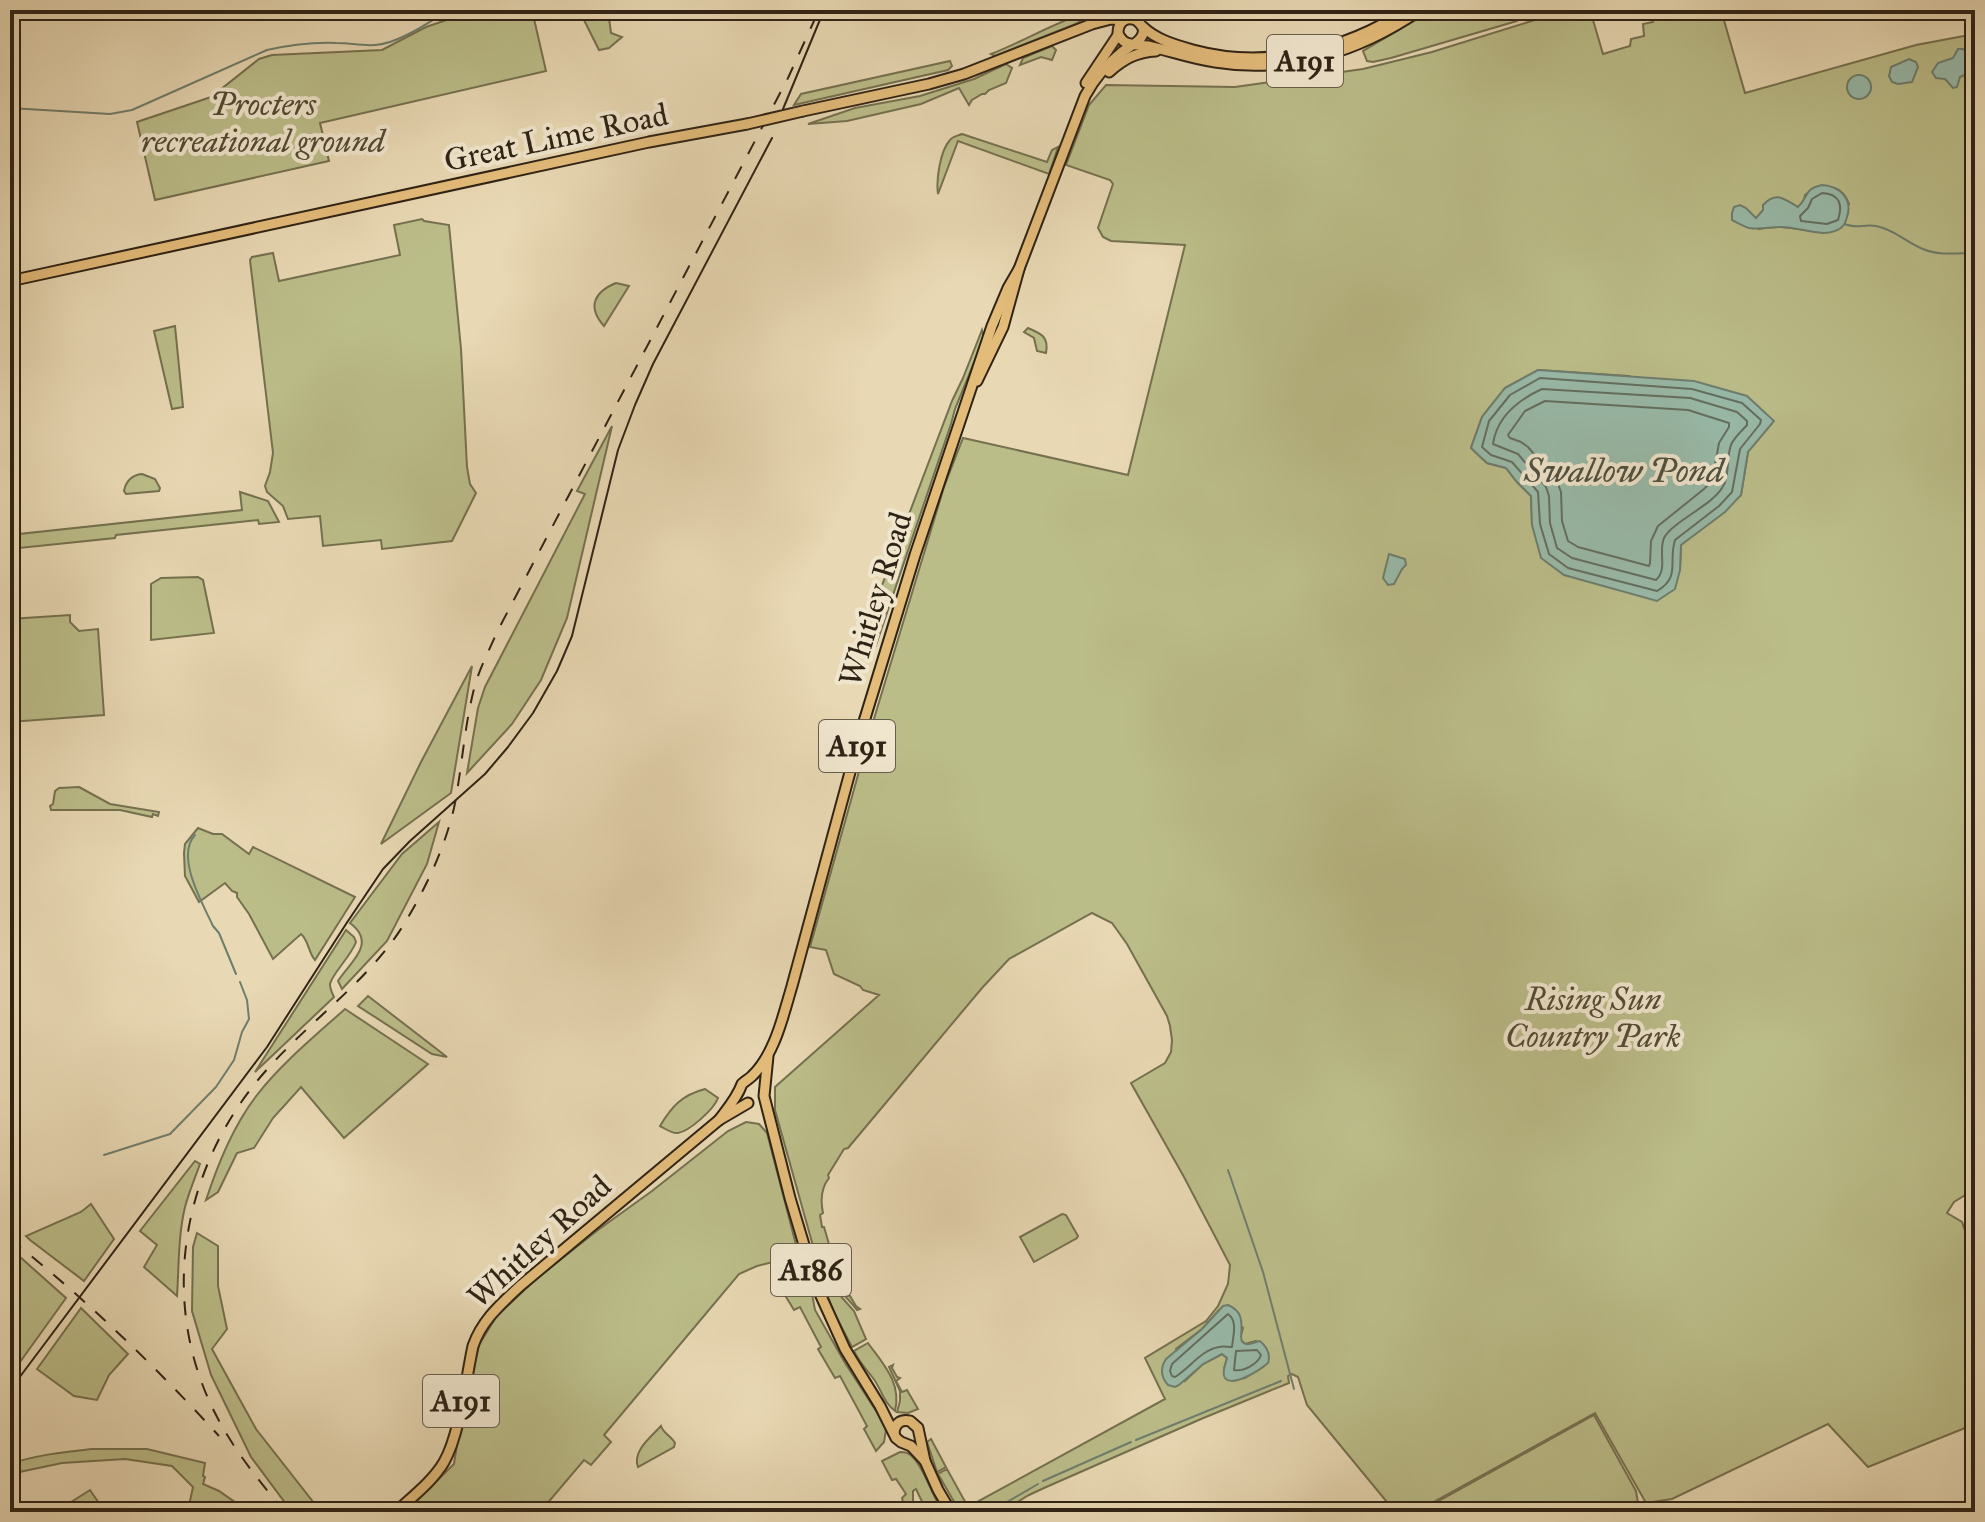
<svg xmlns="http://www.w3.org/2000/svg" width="1985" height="1522" font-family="'IM FELL Great Primer',serif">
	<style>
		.green { fill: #bbbd89; stroke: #75704f; stroke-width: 2; fill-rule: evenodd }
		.water { fill: #98baa9; stroke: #6e7e6e; stroke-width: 2 }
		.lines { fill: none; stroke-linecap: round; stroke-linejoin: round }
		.shore { stroke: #646e5f; stroke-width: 2 }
		.stream { stroke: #6e7e6e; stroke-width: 2 }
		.major-casing { stroke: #2f2315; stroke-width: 13 }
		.major { stroke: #e4bc7a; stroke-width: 9 }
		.tram { stroke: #2f2315; stroke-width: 2 }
		.rail { stroke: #2f2315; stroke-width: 2; stroke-dasharray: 14 14; stroke-linecap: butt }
		.major-bridge-casing { stroke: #2f2315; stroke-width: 13; stroke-linecap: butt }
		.major-bridge { stroke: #e4bc7a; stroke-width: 9 }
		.labels { text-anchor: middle; stroke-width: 8; stroke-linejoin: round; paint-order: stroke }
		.shield { fill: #f0e6ce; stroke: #695e4c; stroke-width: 2 }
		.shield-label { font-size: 30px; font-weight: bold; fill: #2f2315 }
		.park-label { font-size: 32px; font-style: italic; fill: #524a32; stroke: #f0e6ce }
		.street-label { font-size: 32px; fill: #2f2315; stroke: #f0e6ce }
		.water-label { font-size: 34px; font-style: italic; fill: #4e5041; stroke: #f0e6ce }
	</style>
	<rect width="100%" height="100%" fill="#e8d8b3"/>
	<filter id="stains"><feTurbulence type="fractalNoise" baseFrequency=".0025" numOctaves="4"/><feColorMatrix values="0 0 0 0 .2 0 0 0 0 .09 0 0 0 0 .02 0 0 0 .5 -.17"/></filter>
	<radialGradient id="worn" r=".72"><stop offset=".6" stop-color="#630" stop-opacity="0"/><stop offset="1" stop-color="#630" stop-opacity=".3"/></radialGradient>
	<g class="green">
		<polygon points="476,10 532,10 546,71 320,123 329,161 155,200 137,122 211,97 259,59 272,55 382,50 426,27"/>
		<polygon points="579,10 608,10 611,33 622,37 609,48 599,50"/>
		<polygon points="1433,10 1515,10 1517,21 1391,58 1373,62 1367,61 1363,51"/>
		<path d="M1567,10H1590L1603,54L1630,46L1631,39L1644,36L1643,24L1653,22L1651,10H1721L1745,93L1916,45L1969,35L1975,36V1189L1954,1202L1947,1213L1962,1222L1975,1259V1424L1868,1467L1828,1424L1672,1499L1646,1503L1595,1413L1423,1508L1391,1507L1307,1405L1298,1377L1292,1374L1288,1376L1289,1383L1201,1419L1044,1488L1029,1495L1001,1512H960L938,1474L947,1469L968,1507L1165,1399L1145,1358L1206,1321L1218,1306L1228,1284L1230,1265L1184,1177L1131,1083L1165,1063L1171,1052L1172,1040L1170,1026L1167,1016L1127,944L1112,923L1092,913L1009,959L982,988L848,1148L844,1149L828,1175L829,1178C821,1188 820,1199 823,1213L820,1215L822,1227H824L831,1251L818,1254L815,1253L775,1110V1087L879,995L863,990L860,986L834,974L826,950L810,947L870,732L944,487L963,438L1128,475L1185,245L1111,241L1103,237L1098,228L1113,184L1110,180L1066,165L1089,105L1106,85L1235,87L1363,69L1432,52ZM1816,187C1834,187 1842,186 1849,204L1828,232C1804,232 1782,223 1759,229L1762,222L1802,211L1805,195ZM1538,370L1629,376L1748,452L1741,495L1681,545L1680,570L1532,525L1531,496L1517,482L1506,468L1487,463L1471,448L1482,417L1505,388ZM1219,1310L1243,1328L1240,1339L1245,1344L1256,1341L1264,1366L1245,1378L1229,1380L1224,1369L1227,1358L1222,1354L1203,1364L1185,1381L1176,1349L1202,1329Z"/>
		<path d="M1082,14L1084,17L1078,23L995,56L991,54C1022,42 1050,25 1082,14Z"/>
		<polygon points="1052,46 1056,50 1052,60 1041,57 1020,65 1023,58"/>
		<polygon points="950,61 952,66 948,70 794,105 801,94"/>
		<polygon points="1006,64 1012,68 1006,83 989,90 985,94 982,94 972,100 969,105 959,88 921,104 847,121 808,124 855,108 920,96 974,79"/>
		<path d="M962,134L1047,162L1052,150L1058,147L1049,174L958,141L938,194C936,180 940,151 950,140C953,136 957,136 962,134Z"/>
		<polygon points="422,219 424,221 449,225 461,349 467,467 470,484 476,493 452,541 382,549 381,540 323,546 320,516 288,519 283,506 267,492 265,486 270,472 273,453 250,260 252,257 273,253 279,281 400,255 394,225"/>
		<path d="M616,283L629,286L604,326C587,307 594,292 616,283Z"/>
		<polygon points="175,326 183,407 172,409 154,331"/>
		<path d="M1028,328C1042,334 1049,337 1046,353L1037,351L1034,338L1024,332Z"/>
		<polygon points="982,330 984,338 955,409 951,424 876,645 865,630 952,401 963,378"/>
		<polygon points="612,426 567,618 541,680 512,724 467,773 478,708 485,687 585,494 577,491"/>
		<path d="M142,474L155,479L160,488L159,491L126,494L124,491C126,481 132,475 142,474Z"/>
		<polygon points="240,492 268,501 279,522 259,524 258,520 116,535 115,538 10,549 10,535 242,510"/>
		<polygon points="198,577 203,580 214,633 151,640 151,584 161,578"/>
		<polygon points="70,615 70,622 79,631 98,629 104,715 10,722 10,619"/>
		<polygon points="472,666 451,793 381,844 421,762"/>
		<polygon points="79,787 110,804 159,812 158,816 153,814 152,817 120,810 51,810 50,806 53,804 55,791 59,788"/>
		<path d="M439,822L427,864L387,941L342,989L338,981C349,963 378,944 350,923L402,854Z"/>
		<path d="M198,828L213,834H222L249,854L253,847L355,897L315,960C308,952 309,941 301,934L273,959L249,914L237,897V893L232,891L225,883L199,902L185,876L184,853L185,844Z"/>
		<path d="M346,930L354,937L356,942C351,956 332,974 330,984C330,989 332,993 334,997L255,1072Z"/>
		<polygon points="368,996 447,1057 432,1054 358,1006"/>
		<path d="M345,1009L428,1064L344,1138L301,1087L273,1118L254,1148L237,1153L218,1192L206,1200C218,1164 233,1126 257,1095C282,1063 315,1036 345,1009Z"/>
		<path d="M705,1089L718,1098C714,1109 690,1131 678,1133C672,1134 666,1129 660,1126C672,1106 682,1095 705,1089Z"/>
		<polygon points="746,1122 759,1124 767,1133 802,1268 812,1294 815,1310 845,1363 878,1414 886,1430 884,1442 876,1451 864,1429 867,1426 840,1376 835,1378 818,1349 821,1347 800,1307 794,1310 783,1292 782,1278 773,1262 757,1266 739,1274 604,1435 611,1442 591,1465 584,1460 540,1512 405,1512 454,1464 459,1432 479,1345 496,1317 536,1279 598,1230 652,1191 728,1131"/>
		<path d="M195,1161L200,1164C195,1178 189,1192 185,1207C178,1236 179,1267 177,1296L144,1267L157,1245L140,1231Z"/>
		<polygon points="91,1204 114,1239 84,1281 30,1240 26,1236 81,1212"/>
		<polygon points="1062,1214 1066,1215 1078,1236 1077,1238 1034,1262 1020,1237"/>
		<polygon points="197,1233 218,1246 218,1286 227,1329 212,1349 256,1429 321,1512 292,1512 251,1457 211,1375 192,1311 193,1247"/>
		<polygon points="10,1248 66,1298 10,1376"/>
		<path d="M835,1263L845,1283L841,1286L848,1296H850L856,1306L860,1309L857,1310C846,1295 831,1285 823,1268Z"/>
		<path d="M822,1272L828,1282L854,1311L866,1339L852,1347C840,1324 825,1299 822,1272Z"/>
		<polygon points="81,1308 128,1354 109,1375 97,1400 74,1396 37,1369"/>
		<path d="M868,1343C883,1364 902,1383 895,1411C883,1402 882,1390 873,1378C866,1369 859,1362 854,1351Z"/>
		<polygon points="893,1365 892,1368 897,1377 900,1378 896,1381 902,1392 907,1390 918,1409 908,1413 897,1412 900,1401 900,1391 889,1367"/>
		<polygon points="1594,1415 1636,1491 1638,1503 1616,1512 1412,1512 1455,1508 1437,1502"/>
		<path d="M661,1426C663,1433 671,1436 675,1443L674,1447L638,1467C632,1451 651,1437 661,1426Z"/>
		<polygon points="931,1439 946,1467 937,1472 927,1442"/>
		<path d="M91,1449H147L205,1463L203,1476L205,1477L203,1484L219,1491L249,1512H196L190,1501L193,1487L172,1466L125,1459L62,1463L10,1474V1464C36,1455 64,1452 91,1449Z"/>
		<path d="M900,1452C902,1452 905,1452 907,1453C921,1458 933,1499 943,1512H927L916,1489L913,1491V1504L910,1512H900L904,1506L902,1498L906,1494L896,1479L892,1480L882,1461Z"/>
		<polygon points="90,1490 105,1512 62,1512 60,1509"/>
	</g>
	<g class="water">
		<path d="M1958,49H1963C1969,54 1973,65 1971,72L1960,77L1957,87L1953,88L1945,79L1936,78L1932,72L1938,63L1953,58Z"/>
		<polygon points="1909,59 1916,62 1918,67 1912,82 1898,84 1892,82 1889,76 1891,67"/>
		<circle cx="1859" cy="87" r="12"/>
		<path d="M1822,185C1840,186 1853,199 1847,217C1845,223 1846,224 1841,228C1824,240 1799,226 1780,227C1770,227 1759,230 1749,228C1743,226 1738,223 1732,220V213L1734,207L1740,205L1746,208L1756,218L1763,210V205C1777,190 1785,200 1798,207C1809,197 1803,189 1822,185Z"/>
		<polygon points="1538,370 1694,381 1747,396 1774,421 1748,452 1741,495 1725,512 1681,545 1680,570 1675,589 1657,601 1564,575 1541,558 1532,525 1531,496 1517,482 1506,468 1487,463 1471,448 1482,417 1505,388"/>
		<polygon points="1389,554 1405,559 1406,565 1402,569 1394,584 1388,585 1383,578"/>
		<path d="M1228,1305C1253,1315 1233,1342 1246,1344C1250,1345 1255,1342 1260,1341C1267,1347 1271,1354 1268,1363C1261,1369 1233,1388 1225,1378C1221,1373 1226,1363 1227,1358L1222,1354L1203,1364L1179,1385L1175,1387L1168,1385C1161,1377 1160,1368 1166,1359L1202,1329L1223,1306Z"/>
	</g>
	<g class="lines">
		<g class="shore">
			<path d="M1822,193C1840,194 1843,205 1838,220L1827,224L1801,221L1800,216L1808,208L1812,199Z"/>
			<path d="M1540,378L1692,389L1742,403L1761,420L1760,424L1740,449L1732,492L1719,506L1675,540C1668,562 1681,577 1657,591L1568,568L1549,554L1540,524L1538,492L1512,462L1491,455L1482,447L1489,421L1510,395Z"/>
			<path d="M1542,389L1690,398L1737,412L1747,421V425C1742,431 1734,437 1731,445C1726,458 1730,477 1722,488C1711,506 1672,522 1664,538C1658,552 1668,569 1656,580L1572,558L1557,548L1550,523L1549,496L1546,487L1518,454L1493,444C1497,416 1518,400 1542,389Z"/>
			<polygon points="1545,401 1688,410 1729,423 1729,427 1719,443 1712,481 1704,489 1658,526 1651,541 1650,563 1649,566 1578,547 1568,541 1562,521 1561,492 1557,481 1528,447 1521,442 1510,438 1508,435 1525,411"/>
			<path d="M1228,1314C1238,1321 1233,1336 1232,1347C1228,1347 1223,1346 1219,1347C1201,1350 1190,1368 1175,1377L1172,1376L1170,1371L1172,1364Z"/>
			<path d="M1257,1350L1261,1355C1258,1364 1243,1372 1234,1370L1236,1351Z"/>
		</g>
		<g class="stream">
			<path d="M10,108L110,114L132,110L267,50C290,45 313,42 336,43C349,43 362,46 375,45C398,44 429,22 449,10"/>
			<path d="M1845,224C1855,229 1865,224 1876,226C1894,229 1907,243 1923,249C1939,256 1958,253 1975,253"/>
			<path d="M195,835C175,857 203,904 213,926L219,933L236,974"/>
			<polyline points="104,1155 170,1134 216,1087 234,1060 242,1032 249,1019 247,1000 240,982"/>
			<polyline points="1228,1170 1263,1272 1294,1389"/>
			<polyline points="1136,1440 1281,1381"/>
			<polyline points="1043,1481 1131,1442"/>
			<polyline points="990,1512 1038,1484"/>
		</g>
		<defs>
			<g id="major">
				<path d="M1143,27C1157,40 1175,45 1193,50C1267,70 1345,50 1407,10"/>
				<path d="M1109,72C1124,59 1136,52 1156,51"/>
				<polyline points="1086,83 1118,35"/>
				<polyline points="803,111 929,84 964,74 1092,24 1111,19 1124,20"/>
				<polyline points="10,281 649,142 747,124"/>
				<path d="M977,381L1003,327L1019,269L1085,96C1094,79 1107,64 1122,52C1128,47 1139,43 1142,36C1146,29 1141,24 1136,20C1126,16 1118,22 1118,33C1123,47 1135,44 1148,46C1171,51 1192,59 1215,62C1289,74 1359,52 1420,10"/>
				<polyline points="768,1056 764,1096 790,1198 816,1285 845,1349 880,1406 896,1438 901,1442 911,1446 925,1461"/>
				<path d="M719,1120C728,1108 737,1098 742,1084C745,1081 749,1079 752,1076C775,1054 783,1016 792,986L862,728L915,555L992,326L1008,288L1019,269"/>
				<path d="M894,1433C895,1423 901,1419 910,1421L918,1428L925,1461L938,1490L951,1512"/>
				<path d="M396,1512C412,1497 433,1481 444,1462C460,1434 466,1378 473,1346C482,1320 501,1304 520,1286L719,1120L748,1103"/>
			</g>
		</defs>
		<use href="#major" class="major-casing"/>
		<use href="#major" class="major"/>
		<g class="tram">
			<polyline points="783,109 824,10"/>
			<polyline points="10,1390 267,1047 346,924 383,869 410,841 485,774 508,747 533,713 557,671 572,636 618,450 635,405 653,364 772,138"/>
		</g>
		<g class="rail">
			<path d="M10,1239C85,1298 155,1366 219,1436"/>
			<path d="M285,1512C259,1481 233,1449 215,1413C158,1301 182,1168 263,1074C310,1019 374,979 410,914C429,881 445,846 454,808C462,769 464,728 474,689C479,669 489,651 497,632L788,78L819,10"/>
		</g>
		<defs>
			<polyline id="major-bridge" points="747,124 803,111"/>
		</defs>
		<use href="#major-bridge" class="major-bridge-casing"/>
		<use href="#major-bridge" class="major-bridge"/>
	</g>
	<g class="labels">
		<g class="shield">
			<rect x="1267" y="35" width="76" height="52" rx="6"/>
			<rect x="819" y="720" width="76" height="52" rx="6"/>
			<rect x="771" y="1244" width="80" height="52" rx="6"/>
			<rect x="423" y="1375" width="76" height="52" rx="6"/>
		</g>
		<g class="shield-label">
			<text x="1305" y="71">A191</text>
			<text x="857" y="756">A191</text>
			<text x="811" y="1280">A186</text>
			<text x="461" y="1411">A191</text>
		</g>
		<g class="park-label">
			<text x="263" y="115">Procters<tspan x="263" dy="37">recreational ground</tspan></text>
			<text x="1593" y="1010">Rising Sun<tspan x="1593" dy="37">Country Park</tspan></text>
		</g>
		<g class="street-label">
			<text transform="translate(556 137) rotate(-12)" y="11">Great Lime Road</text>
			<text transform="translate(875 599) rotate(-73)" y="11">Whitley Road</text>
			<text transform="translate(539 1241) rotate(-42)" y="11">Whitley Road</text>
		</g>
		<g class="water-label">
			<text x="1624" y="482">Swallow Pond</text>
		</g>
	</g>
	<rect width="1985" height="1522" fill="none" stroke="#e8d8b3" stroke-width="40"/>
	<rect x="12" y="12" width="1961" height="1498" fill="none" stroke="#2f2315" stroke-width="4"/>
	<rect x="20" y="20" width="1945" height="1482" fill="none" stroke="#2f2315" stroke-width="2"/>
	<rect width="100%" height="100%" filter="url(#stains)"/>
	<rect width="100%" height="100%" fill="url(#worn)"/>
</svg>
